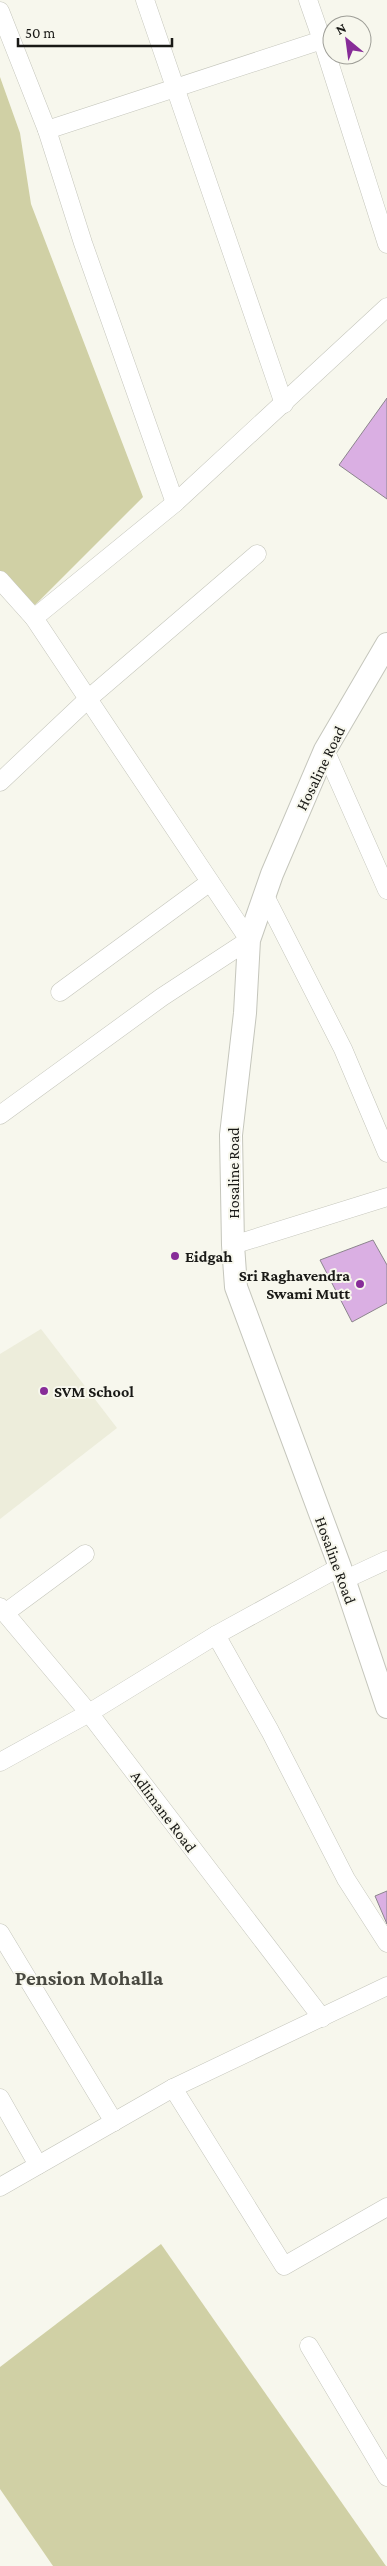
<svg xmlns="http://www.w3.org/2000/svg" width="387" height="2566" font-family="'Crimson Pro',serif">
	<style>
		.built { fill: #ededdb }
		.green { fill: #d0d0a5 }
		.building { fill: #daafe3; stroke: #8c858d }
		.lines { fill: none; stroke-linecap: round; stroke-linejoin: round }
		.minor-casing { stroke: #c5c6bc; stroke-width: 19 }
		.tertiary-casing { stroke: #c5c6bc; stroke-width: 24 }
		.minor { stroke: #fff; stroke-width: 18 }
		.tertiary { stroke: #fff; stroke-width: 22 }
		.poi-dot { fill: #872c98; stroke: #f7f7ed; stroke-width: 2 }
		.labels { text-anchor: middle; stroke-width: 4; stroke-linejoin: round; paint-order: stroke }
		.street-label { font-size: 16px; fill: #191916; stroke: #f7f7ed }
		.poi-label { font-size: 16px; font-weight: bold; fill: #191916; stroke: #f7f7ed; text-anchor: start }
		.district-label { font-size: 21px; font-weight: bold; fill: #494941; stroke: #f7f7ed }
	</style>
	<rect width="100%" height="100%" fill="#f7f7ed"/>
	<polygon class="built" points="41,1329 117,1428 0,1519 0,1354"/>
	<g class="green">
		<polygon points="0,77 20,133 31,204 143,497 35,605 0,585"/>
		<polygon points="161,2244 386,2566 53,2566 0,2489 0,2367"/>
	</g>
	<g class="building">
		<polygon points="387,398 387,499 339,465"/>
		<polygon points="373,1240 387,1265 387,1303 352,1322 320,1260"/>
		<polygon points="387,1891 387,1924 375,1896"/>
	</g>
	<g class="lines">
		<defs>
			<g id="minor">
				<polyline points="145,0 284,404"/>
				<polyline points="0,11 47,130 83,243 175,503"/>
				<polyline points="322,40 387,244"/>
				<polyline points="47,130 322,40 308,0"/>
				<polyline points="0,580 34,618 175,503 387,307"/>
				<polyline points="325,750 387,890"/>
				<polyline points="0,782 88,699 257,554"/>
				<polyline points="264,894 343,1049 387,1153"/>
				<polyline points="60,992 210,882"/>
				<polyline points="0,1115 162,997 249,940 34,618"/>
				<polyline points="233,1245 387,1197"/>
				<polyline points="344,1580 387,1560"/>
				<polyline points="0,1607 89,1713 322,2018"/>
				<polyline points="5,1613 85,1554"/>
				<polyline points="216,1635 340,1567"/>
				<polyline points="0,1762 89,1713 216,1635 270,1731 346,1879 387,1943"/>
				<polyline points="0,1933 114,2122"/>
				<polyline points="173,2088 284,2266 387,2207"/>
				<polyline points="0,2098 38,2165"/>
				<polyline points="0,2187 173,2088 387,1986"/>
				<polyline points="309,2346 387,2477"/>
			</g>
			<polyline id="tertiary" points="387,644 325,750 272,874 249,940 245,1013 231,1135 233,1245 236,1287 340,1567 387,1707"/>
		</defs>
		<use href="#minor" class="minor-casing"/>
		<use href="#tertiary" class="tertiary-casing"/>
		<use href="#minor" class="minor"/>
		<use href="#tertiary" class="tertiary"/>
	</g>
	<g class="poi-dot">
		<circle cx="175" cy="1256" r="5"/>
		<circle cx="360" cy="1284" r="5"/>
		<circle cx="44" cy="1391" r="5"/>
	</g>
	<g class="labels">
		<g class="street-label">
			<text transform="translate(320 768) rotate(-64)" y="6">Hosaline Road</text>
			<text transform="translate(233 1173) rotate(-90)" y="6">Hosaline Road</text>
			<text transform="translate(336 1560) rotate(70)" y="6">Hosaline Road</text>
			<text transform="translate(164 1811) rotate(53)" y="6">Adlimane Road</text>
		</g>
		<g class="poi-label">
			<text x="185" y="1262">Eidgah</text>
			<text x="350" y="1281" text-anchor="end">Sri Raghavendra<tspan x="350" dy="18">Swami Mutt</tspan></text>
			<text x="54" y="1397">SVM School</text>
		</g>
		<g class="district-label">
			<text x="89" y="1985">Pension Mohalla</text>
		</g>
	</g>
	<g transform="translate(347 40) rotate(331)"><circle r="24" fill="#f7f7ed" stroke="#9e9e97"/>
	<path d="M0-4L9 19L0 12L-9 19Z" fill="#872c98"/>
	<text y="-8" font-size="14" font-weight="bold" text-anchor="middle" fill="#191916">N</text>
	</g>
	<path d="M18 38v8h154v-8" fill="none" stroke="#191916" stroke-width="2.5"/>
	<text x="25" y="38" font-size="15" fill="#191916" stroke="#f7f7ed" stroke-width="4" paint-order="stroke">50 m</text>
</svg>
